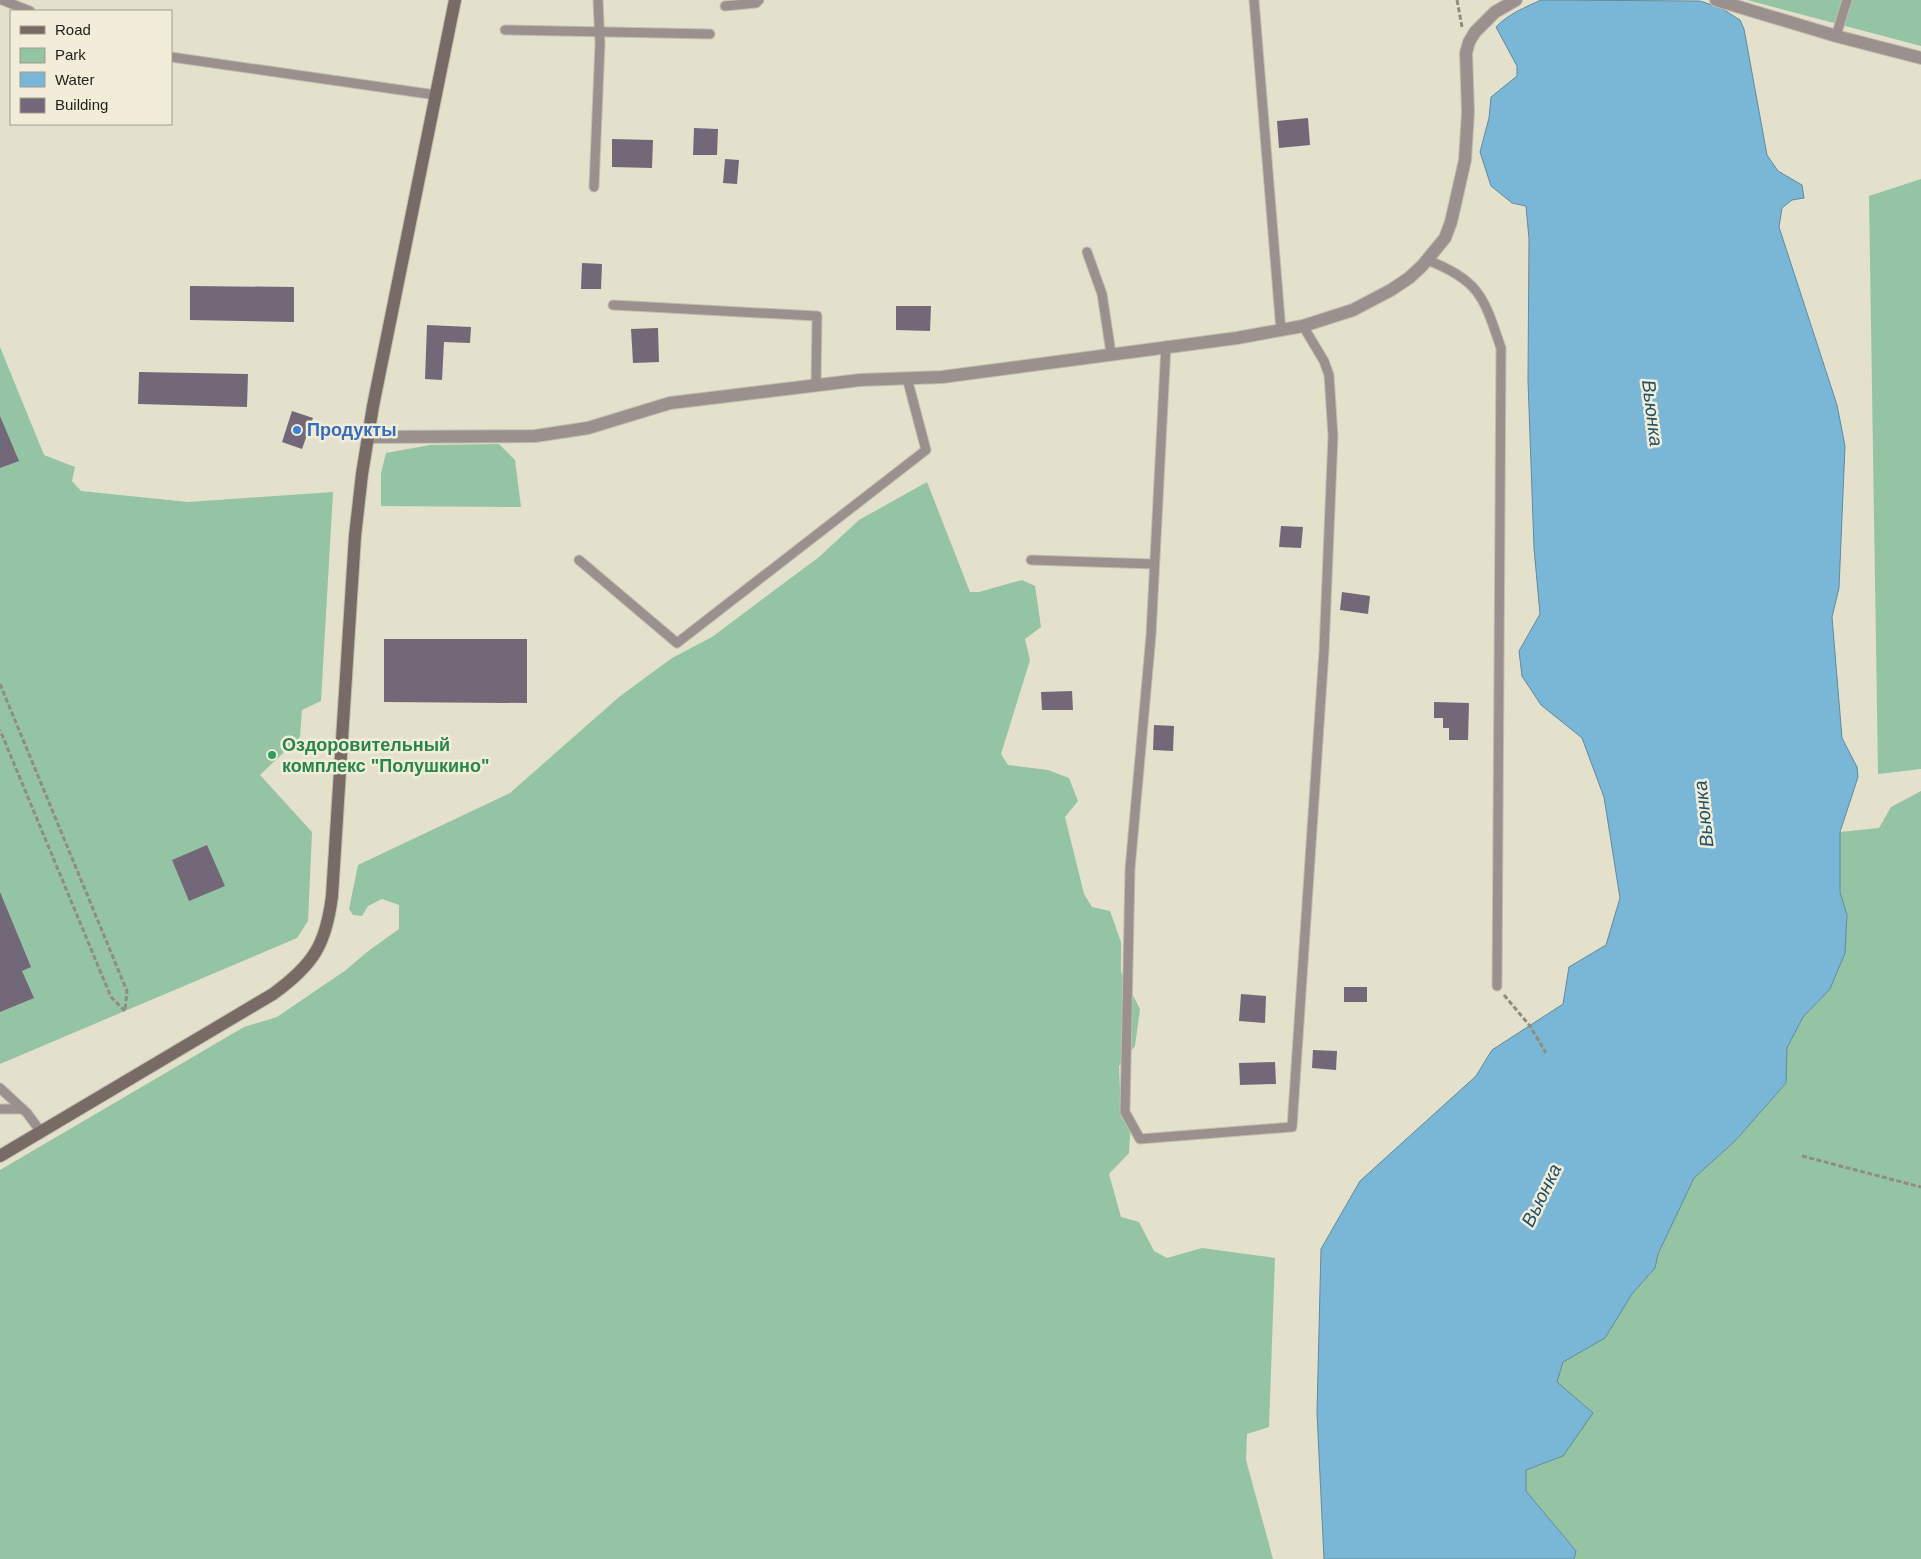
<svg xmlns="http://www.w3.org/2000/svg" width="1921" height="1559" font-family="Helvetica,sans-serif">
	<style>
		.green { fill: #94c4a4 }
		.water { fill: #7ab7d6; stroke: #608b9e }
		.building { fill: #726877 }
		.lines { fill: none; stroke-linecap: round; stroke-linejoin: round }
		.lane-casing { stroke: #c1beac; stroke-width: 11 }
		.street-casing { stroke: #c1beac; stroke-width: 14 }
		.secondary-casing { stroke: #c1beac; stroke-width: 14 }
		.path { stroke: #8f8d7e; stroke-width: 3; stroke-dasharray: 5 2.5; stroke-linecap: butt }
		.lane { stroke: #9a908d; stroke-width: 9 }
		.street { stroke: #9a908d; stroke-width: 12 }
		.secondary { stroke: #786b66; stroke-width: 12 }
		.shop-dot { fill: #3f7fe0; stroke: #f1edd9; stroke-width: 2 }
		.leisure-dot { fill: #2e9e5b; stroke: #f1edd9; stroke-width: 2 }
		.labels { text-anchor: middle; stroke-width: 5; stroke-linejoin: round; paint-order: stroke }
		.shop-label { font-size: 18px; font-weight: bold; fill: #366cbe; stroke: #f1edd9; text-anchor: start }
		.leisure-label { font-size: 18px; font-weight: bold; fill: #27864d; stroke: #f1edd9; text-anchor: start }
		.water-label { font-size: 19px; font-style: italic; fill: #215268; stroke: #f1edd9 }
	</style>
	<rect width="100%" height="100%" fill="#e3e0cc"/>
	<g class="green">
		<polygon points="1747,0 1921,0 1921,46"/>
		<polygon points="1921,179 1921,769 1878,774 1869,196"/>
		<polygon points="0,347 44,455 75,467 72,481 81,491 188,502 333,492 321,701 302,710 300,737 260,775 312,832 308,921 297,938 0,1064"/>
		<polygon points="499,444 515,460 521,507 381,506 381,473 386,453 430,445"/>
		<polygon points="927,482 970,592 979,592 1022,580 1035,586 1041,627 1025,639 1030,660 1001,754 1008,765 1048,770 1069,778 1078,801 1065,817 1084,894 1092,907 1110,911 1121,942 1121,972 1140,1009 1135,1046 1119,1066 1120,1091 1131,1121 1129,1153 1109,1174 1121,1217 1139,1222 1154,1251 1167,1258 1202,1248 1275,1258 1269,1427 1247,1434 1246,1460 1273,1559 0,1559 0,1170 244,1027 277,1017 346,970 367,952 399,929 399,905 382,899 368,906 362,916 353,915 349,909 358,865 510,793 619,697 672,658 712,637 819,557 859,520"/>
		<polygon points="1921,791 1921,1559 1574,1559 1576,1551 1526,1491 1526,1470 1563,1456 1557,1382 1563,1362 1605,1338 1632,1294 1655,1268 1658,1254 1694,1178 1735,1141 1786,1083 1787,1048 1803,1017 1830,989 1847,915 1840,892 1840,832 1879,828 1891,807"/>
	</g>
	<path class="water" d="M1541,0L1700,1L1721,8L1740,20L1744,29L1767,155L1778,171L1802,185L1804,198L1792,200L1782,208L1779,227L1837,405L1845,446L1839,588L1832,617L1842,738L1857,767L1858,777L1840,832V892L1847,915L1845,953L1830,989L1803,1017L1787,1048L1786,1083L1735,1141L1694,1178L1658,1254L1655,1268L1632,1294L1605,1338L1563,1362L1557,1382L1593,1413L1563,1456L1526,1470V1491L1576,1551L1574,1559H1324L1317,1413L1321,1249L1360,1181L1476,1076L1492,1050L1563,1004L1569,967L1606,945L1620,898L1604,797L1582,738L1541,705L1522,676L1519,651L1540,614L1534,548L1528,380L1529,239L1526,206L1512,203L1491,186L1480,152L1489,118L1491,97L1517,76V66L1496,27C1508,14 1526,7 1541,0Z"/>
	<g class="building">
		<polygon points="1308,118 1310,145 1279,148 1277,121"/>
		<polygon points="694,128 718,129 717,155 693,155"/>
		<polygon points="612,139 653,140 652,168 612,167"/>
		<polygon points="725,159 739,160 737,184 723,183"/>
		<polygon points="582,263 602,264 601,289 581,289"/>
		<polygon points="190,286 294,287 294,322 190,320"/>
		<polygon points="896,306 931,306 930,331 896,330"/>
		<polygon points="427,325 471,327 470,343 444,342 442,380 425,379"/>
		<polygon points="658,328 659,362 633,363 631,329"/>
		<polygon points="139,372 248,374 247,407 138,404"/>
		<polygon points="292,411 313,418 302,449 282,442"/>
		<polygon points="0,416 19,461 0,468"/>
		<polygon points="1281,526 1303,527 1301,548 1279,547"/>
		<polygon points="1342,592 1370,596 1368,614 1340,610"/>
		<polygon points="384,639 527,639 527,703 384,702"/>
		<polygon points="1072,691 1073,710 1042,710 1041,692"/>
		<polygon points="1434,702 1469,703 1468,740 1449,740 1449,728 1443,728 1443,718 1434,718"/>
		<polygon points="1154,725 1174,726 1173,751 1153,750"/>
		<polygon points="207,845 225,886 189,901 172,860"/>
		<polygon points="0,892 31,967 22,971 34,998 0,1012"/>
		<rect x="1344" y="987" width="23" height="15"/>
		<polygon points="1241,994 1266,996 1265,1023 1239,1021"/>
		<polygon points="1313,1050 1337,1051 1336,1070 1312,1068"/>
		<polygon points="1275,1062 1276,1084 1240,1085 1239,1063"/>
	</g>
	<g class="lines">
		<defs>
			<g id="lane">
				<polyline points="2,0 30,11"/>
				<polyline points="1254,0 1281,331"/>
				<polyline points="725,6 756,3 759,0"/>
				<polyline points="505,30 710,34"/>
				<polyline points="1836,36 1847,0"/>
				<polyline points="171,57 436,95"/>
				<polyline points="594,187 600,43 598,0"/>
				<polyline points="1087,252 1102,294 1111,353"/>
				<path d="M1427,260C1480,280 1484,298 1501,348L1497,986"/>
				<polyline points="613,305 817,316 816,384"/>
				<polyline points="1166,346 1151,635 1130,869 1125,1112 1140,1139 1292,1127 1324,651 1333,436 1329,375 1324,361 1303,326"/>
				<polyline points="579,560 677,643 926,450 907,378"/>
				<polyline points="1031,560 1154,564"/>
				<polyline points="0,1088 27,1113 41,1132"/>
				<polyline points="0,1109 22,1109"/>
			</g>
			<g id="street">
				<polyline points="1716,0 1836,36 1921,58"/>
				<polyline points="368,437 535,436 588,428 670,403 860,380 942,377 1237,338 1303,326 1353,310 1391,290 1409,278 1422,266 1445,238 1451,222 1465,160 1468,112 1466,53 1469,42 1475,32 1495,12 1516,0"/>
			</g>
			<path id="secondary" d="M0,1156L273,994C313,965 326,945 332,896L355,536L362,474L373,406L455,0"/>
		</defs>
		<use href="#lane" class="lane-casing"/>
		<use href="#street" class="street-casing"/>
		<use href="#secondary" class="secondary-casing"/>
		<g class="path">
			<polyline points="1457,0 1462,27"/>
			<polyline points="0,684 127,991 125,1011 111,997 0,730"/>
			<polyline points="1504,995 1530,1026 1546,1053"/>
			<polyline points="1802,1156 1921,1187"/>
		</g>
		<use href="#lane" class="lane"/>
		<use href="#street" class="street"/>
		<use href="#secondary" class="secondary"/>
	</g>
	<circle class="shop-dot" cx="297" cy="430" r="5"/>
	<circle class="leisure-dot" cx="272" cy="755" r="5"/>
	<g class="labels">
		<g class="shop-label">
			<text x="307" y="436">Продукты</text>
		</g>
		<g class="leisure-label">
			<text x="282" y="751">Оздоровительный<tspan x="282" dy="21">комплекс "Полушкино"</tspan></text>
		</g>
		<g class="water-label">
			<text transform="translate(1653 413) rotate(83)" y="7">Вьюнка</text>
			<text transform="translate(1703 814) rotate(-96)" y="7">Вьюнка</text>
			<text transform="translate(1541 1195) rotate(-64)" y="7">Вьюнка</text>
		</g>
	</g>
	<rect x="10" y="10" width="162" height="115" fill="#f1edd9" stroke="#9f9d8d"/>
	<rect x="20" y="26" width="25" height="8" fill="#786b66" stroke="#9f9d8d"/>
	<text x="55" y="35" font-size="15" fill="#25241c">Road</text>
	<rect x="20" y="48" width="25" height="15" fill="#94c4a4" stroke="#9f9d8d"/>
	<text x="55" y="60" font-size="15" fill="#25241c">Park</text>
	<rect x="20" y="72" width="25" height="15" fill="#7ab7d6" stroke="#9f9d8d"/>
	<text x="55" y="85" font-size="15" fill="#25241c">Water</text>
	<rect x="20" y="98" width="25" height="15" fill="#726877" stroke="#9f9d8d"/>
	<text x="55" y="110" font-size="15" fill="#25241c">Building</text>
</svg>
